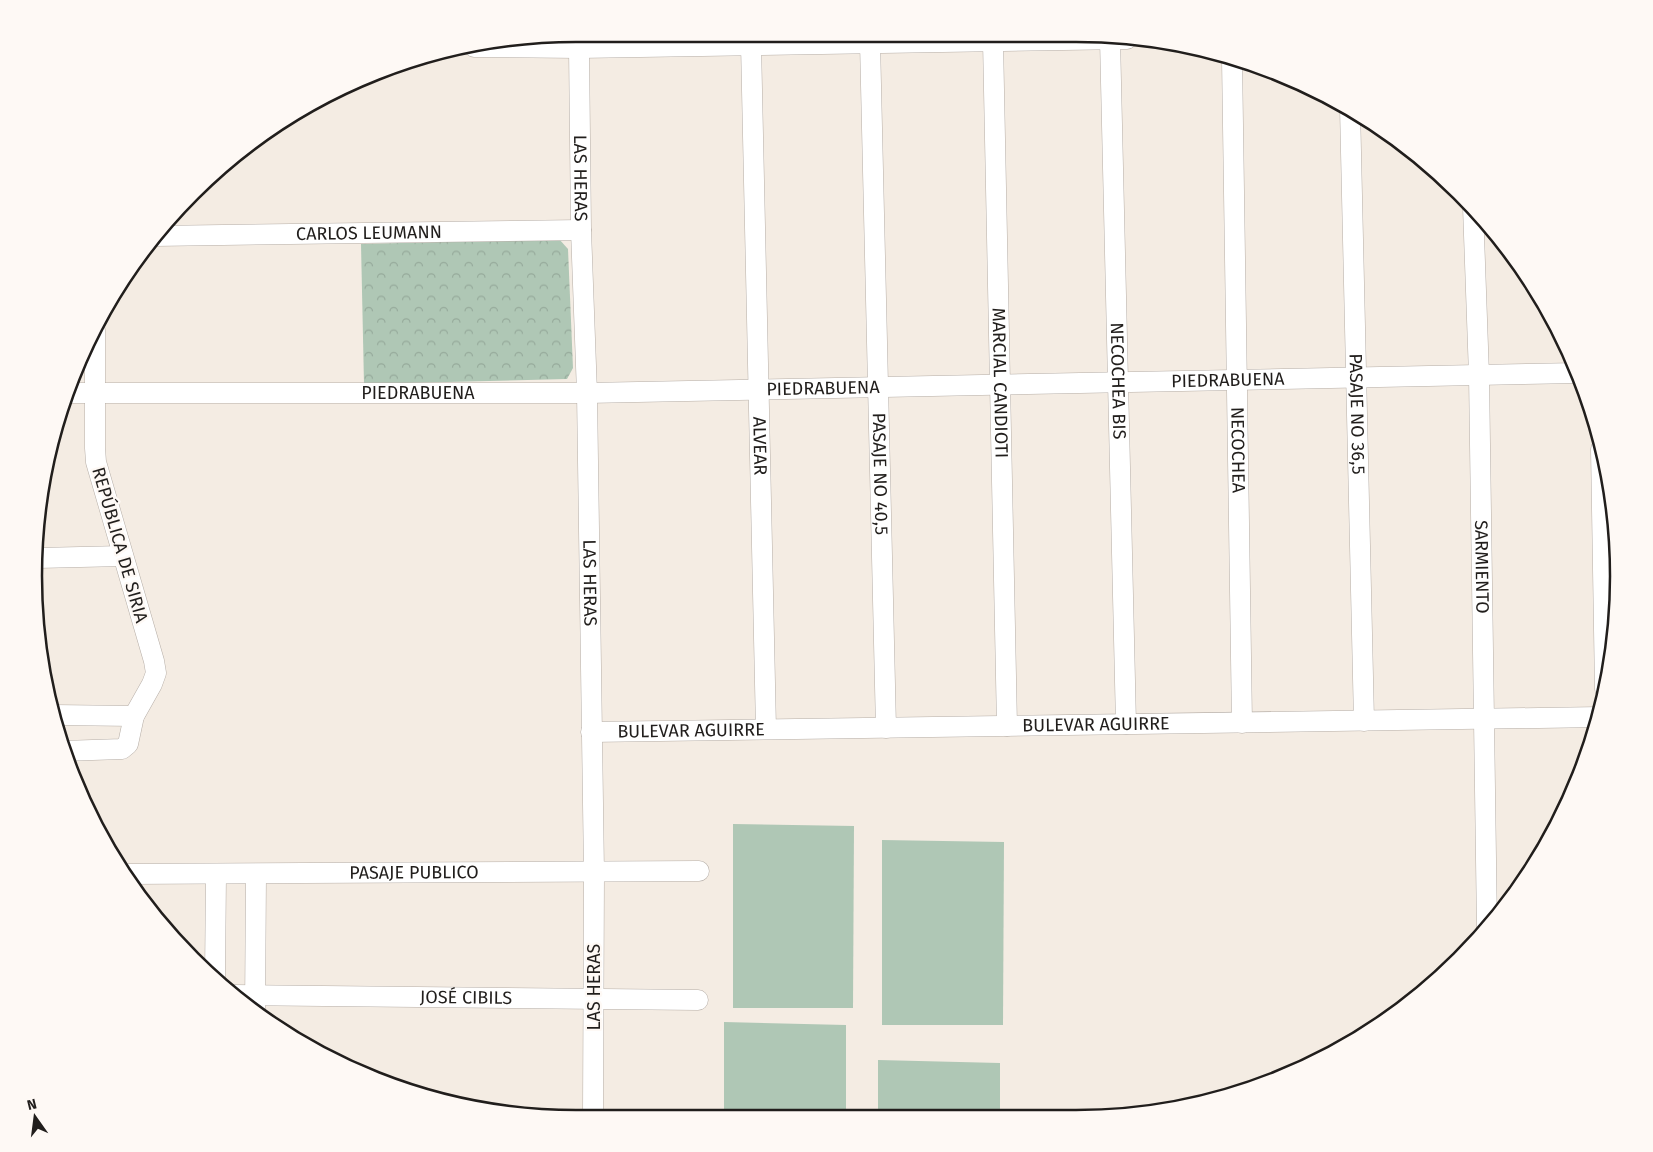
<svg xmlns="http://www.w3.org/2000/svg" width="1653" height="1152" font-family="'Fira Sans',sans-serif">
	<style>
		.park { fill: url(#park-crowns) }
		.pitch { fill: #afc7b5 }
		.lines { fill: none; stroke-linecap: round; stroke-linejoin: round }
		.minor-casing { stroke: #b6aea7; stroke-width: 21 }
		.minor { stroke: #fff; stroke-width: 20 }
		.labels { text-anchor: middle; stroke-width: 4.5; stroke-linejoin: round; paint-order: stroke }
		.street-label { font-size: 18px; fill: #211e1c; stroke: #fef9f5 }
		.rim { fill: none; stroke: #211e1c; stroke-width: 2.5 }
	</style>
	<defs>
		<pattern id="park-crowns" width="20" height="18" patternUnits="userSpaceOnUse" patternTransform="scale(1.25)"><rect width="20" height="18" fill="#afc7b5"/><path d="M2 6a3 3 0 1 1 6 0M12 15a3 3 0 1 1 6 0" fill="none" stroke="#96aa9b"/></pattern>
	</defs>
	<rect width="100%" height="100%" fill="#f4ece3"/>
	<polygon class="park" points="559,239 568,249 573,368 567,379 364,384 361,244"/>
	<g class="pitch">
		<polygon points="733,824 854,826 853,1008 733,1008"/>
		<polygon points="882,840 1004,842 1003,1025 882,1025"/>
		<polygon points="724,1022 846,1025 846,1115 724,1116"/>
		<polygon points="878,1060 1000,1063 1000,1114 878,1115"/>
	</g>
	<g class="lines">
		<defs>
			<g id="minor">
				<path id="s1" d="M1110,39L1126,724"/>
				<path id="s2" d="M993,41L1007,726"/>
				<path id="s3" d="M870,42L886,728"/>
				<path id="s4" d="M751,44L766,729"/>
				<polyline points="474,47 579,48 1127,39"/>
				<path id="s5" d="M579,48L581,230L587,393L594,872L593,1117"/>
				<path id="s6" d="M1232,59L1242,723"/>
				<path id="s7" d="M1350,108L1364,721"/>
				<path id="s8" d="M1473,207L1479,375L1487,928"/>
				<path id="s9" d="M155,236L581,230"/>
				<path id="s10" d="M69,393H587L1578,373"/>
				<polyline points="1601,449 1605,689"/>
				<polyline points="38,558 123,556"/>
				<polyline points="54,715 134,716"/>
				<path id="s11" d="M591,732L1600,717"/>
				<polyline points="63,751 122,749 128,744 134,716 152,684 156,673 154,661 96,462 95,448 95,330"/>
				<path id="s12" d="M129,874L699,871"/>
				<polyline points="215,977 216,874"/>
				<path id="s13" d="M234,995L698,1000"/>
				<polyline points="255,1012 256,874"/>
			</g>
		</defs>
		<use href="#minor" class="minor-casing"/>
		<use href="#minor" class="minor"/>
	</g>
	<g class="labels">
		<g class="street-label">
			<text dy="6" stroke="none"><textPath href="#s5" startOffset="130">LAS HERAS</textPath></text>
			<text dy="6" stroke="none"><textPath href="#s9" startOffset="214">CARLOS LEUMANN</textPath></text>
			<text dy="6" stroke="none"><textPath href="#s10" startOffset="1159">PIEDRABUENA</textPath></text>
			<text dy="6" stroke="none"><textPath href="#s1" startOffset="342">NECOCHEA BIS</textPath></text>
			<text dy="6" stroke="none"><textPath href="#s2" startOffset="342">MARCIAL CANDIOTI</textPath></text>
			<text dy="6" stroke="none"><textPath href="#s10" startOffset="754">PIEDRABUENA</textPath></text>
			<text dy="6" stroke="none"><textPath href="#s10" startOffset="349">PIEDRABUENA</textPath></text>
			<text dy="6" stroke="none"><textPath href="#s7" startOffset="306">PASAJE NO 36,5</textPath></text>
			<text dy="6" stroke="none"><textPath href="#s4" startOffset="402">ALVEAR</textPath></text>
			<text dy="6" stroke="none"><textPath href="#s6" startOffset="391">NECOCHEA</textPath></text>
			<text dy="6" stroke="none"><textPath href="#s3" startOffset="432">PASAJE NO 40,5</textPath></text>
			<text transform="translate(120 545) rotate(74)" y="6">REPÚBLICA DE SIRIA</text>
			<text dy="6" stroke="none"><textPath href="#s8" startOffset="360">SARMIENTO</textPath></text>
			<text dy="6" stroke="none"><textPath href="#s5" startOffset="535">LAS HERAS</textPath></text>
			<text dy="6" stroke="none"><textPath href="#s11" startOffset="505">BULEVAR AGUIRRE</textPath></text>
			<text dy="6" stroke="none"><textPath href="#s11" startOffset="100">BULEVAR AGUIRRE</textPath></text>
			<text dy="6" stroke="none"><textPath href="#s12" startOffset="285">PASAJE PUBLICO</textPath></text>
			<text transform="translate(594 987) rotate(-90)" y="6">LAS HERAS</text>
			<text dy="6" stroke="none"><textPath href="#s13" startOffset="232">JOSÉ CIBILS</textPath></text>
		</g>
	</g>
	<path d="M0 0H1653V1152H0ZM576 42H1076A534 534 0 0 1 1610 576V576A534 534 0 0 1 1076 1110H576A534 534 0 0 1 42 576V576A534 534 0 0 1 576 42Z" fill="#fef9f5" fill-rule="evenodd"/>
	<path class="rim" d="M576 42H1076A534 534 0 0 1 1610 576V576A534 534 0 0 1 1076 1110H576A534 534 0 0 1 42 576V576A534 534 0 0 1 576 42Z"/>
	<g transform="translate(35 1117) rotate(346)" stroke="#fef9f5" stroke-width="4" paint-order="stroke">
	<path d="M0-4L9 19L0 12L-9 19Z" fill="#211e1c"/>
	<text y="-8" font-size="14" font-weight="bold" text-anchor="middle" fill="#211e1c">N</text>
	</g>
</svg>
